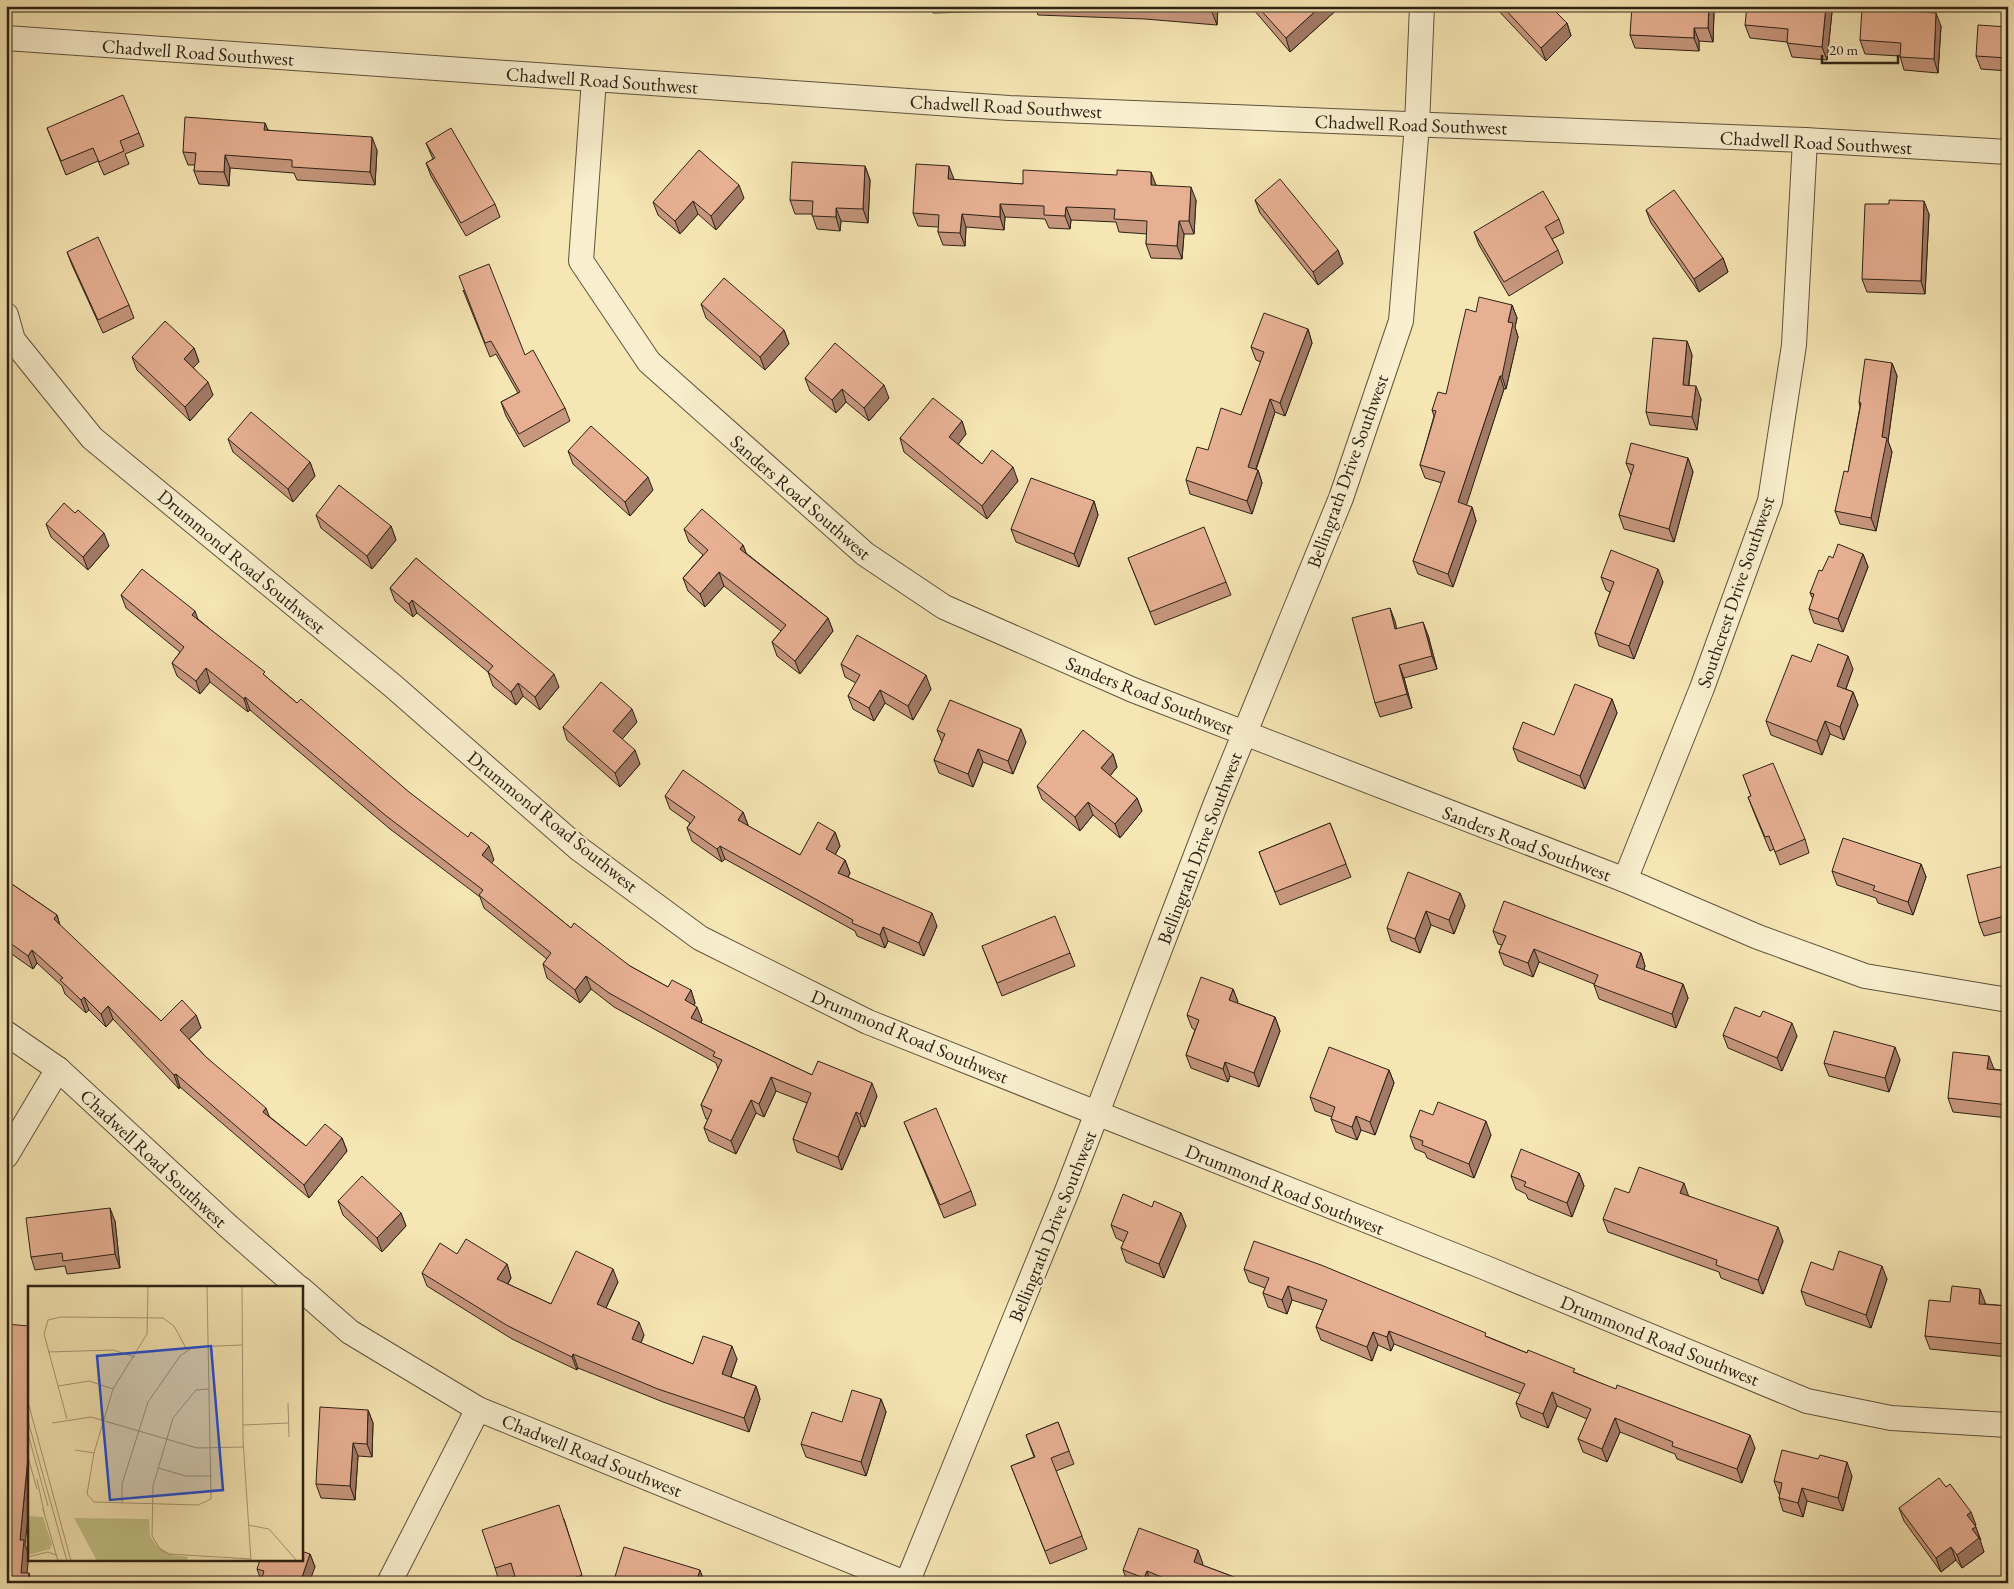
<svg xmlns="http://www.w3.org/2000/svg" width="2014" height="1589" font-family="'EB Garamond',serif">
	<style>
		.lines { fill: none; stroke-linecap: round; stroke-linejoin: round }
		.street-casing { stroke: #5f533d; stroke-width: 26 }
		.street { stroke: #f9efce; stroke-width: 24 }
		.wall { fill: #c7977e; stroke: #2d2215 }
		.shaded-wall { fill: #a27b67; stroke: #2d2215 }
		.building { fill: #e7b093; stroke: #2d2215 }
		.labels { text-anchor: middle; stroke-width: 4.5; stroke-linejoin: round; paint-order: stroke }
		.street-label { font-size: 19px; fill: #2d2215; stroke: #f9efce }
		.inset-road { fill: none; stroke: #a69874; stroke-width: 1 }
		.view { fill: #1d4ed8; fill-opacity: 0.15; stroke: #1d4ed8; stroke-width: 2.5 }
		.inset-edge { fill: none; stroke: #2d2215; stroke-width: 2.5 }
	</style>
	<rect width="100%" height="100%" fill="#f6e6b4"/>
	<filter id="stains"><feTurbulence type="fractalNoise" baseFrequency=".004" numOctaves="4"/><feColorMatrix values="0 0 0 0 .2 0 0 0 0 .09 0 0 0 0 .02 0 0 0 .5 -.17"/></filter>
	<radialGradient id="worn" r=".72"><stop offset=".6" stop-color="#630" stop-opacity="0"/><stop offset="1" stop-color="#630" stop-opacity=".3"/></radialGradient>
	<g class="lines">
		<defs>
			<g id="street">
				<polyline points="6,38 1009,108 1805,140 2008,152"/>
				<polyline points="594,79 581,261 649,362 865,554 944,607 1133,690 1625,880 1758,937 1865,976 2008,1000"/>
				<polyline points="6,315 13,340 92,438 393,686 578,848 700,938 868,1022 1486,1268 1807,1401 1891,1418 2008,1425"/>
				<polyline points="1625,880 1702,688 1770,501 1794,345 1805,140"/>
				<polyline points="6,1033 58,1069 228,1226 299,1288"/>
				<polyline points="6,1156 58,1069"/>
				<polyline points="301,1289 350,1332 478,1409 905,1583"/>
				<polyline points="389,1583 478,1409"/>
				<polyline points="907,1583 1067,1191 1216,803 1341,498 1401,321 1417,125 1422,6"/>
			</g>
		</defs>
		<use href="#street" class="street-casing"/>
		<use href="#street" class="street"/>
	</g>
	<g class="wall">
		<polygon points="760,6 794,6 794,8"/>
		<polygon points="816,6 1002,6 1003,11 933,13 931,10"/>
		<polygon points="1035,6 1218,6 1217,25 1145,19 1038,15"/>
		<polygon points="1252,6 1341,6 1290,52 1253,9"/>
		<polygon points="1494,6 1550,6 1567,23 1571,36 1546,61"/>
		<polygon points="1714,12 1713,42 1699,41 1699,51 1635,48 1630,35"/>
		<polygon points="1832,12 1827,60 1792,57 1787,42 1750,38 1745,25"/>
		<polygon points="1941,26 1938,73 1904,70 1900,56 1865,54 1860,40"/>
		<polygon points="2008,27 2008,71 1981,69 1976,56"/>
		<polygon points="265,123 268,130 377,150 375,185 297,180 294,173 230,168 229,186 199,184 194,171 195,165 188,165 183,152"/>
		<polygon points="47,128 139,133 144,146 125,154 129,164 104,175 98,161 66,175"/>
		<polygon points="426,143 495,204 500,217 466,236 431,176 426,163 433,159"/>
		<polygon points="865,166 870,180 868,223 841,221 840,231 817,229 812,214 795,214 790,200"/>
		<polygon points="954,180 1023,184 1156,185 1196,200 1194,234 1184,234 1182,259 1151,258 1146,244 1147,234 1119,232 1116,222 1071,220 1070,229 1049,228 1045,219 1005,217 1004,230 966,227 965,246 943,245 938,232 939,227 918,226 913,213"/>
		<polygon points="744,198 716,230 698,214 680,234 658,215 653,202"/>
		<polygon points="1255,200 1338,250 1343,264 1318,285 1260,213"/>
		<polygon points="1646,210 1723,258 1728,272 1699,292 1651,223"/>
		<polygon points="1929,214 1925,294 1867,292 1862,279"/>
		<polygon points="1559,219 1564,233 1552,239 1558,250 1563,263 1509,296 1479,245 1474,232"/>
		<polygon points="67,252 129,305 134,318 103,333 72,265"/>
		<polygon points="463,290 565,408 570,421 524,447 506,416 501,402 518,393 496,354 490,357"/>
		<polygon points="701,304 784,330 789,344 765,370 706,318"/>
		<polygon points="1512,305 1517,318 1515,327 1518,337 1506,389 1504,389 1466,505 1472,507 1476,521 1453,587 1418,574 1413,561 1442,483 1425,478 1420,465 1434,416 1432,410 1446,394 1476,312"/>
		<polygon points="1308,329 1312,343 1285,416 1275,412 1256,470 1258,470 1262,483 1252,514 1190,494 1186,480 1208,450 1241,415 1261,362 1256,360 1251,347"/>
		<polygon points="1687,341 1692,355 1689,385 1701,399 1697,430 1650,425 1646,412"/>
		<polygon points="194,348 199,362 193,367 213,395 190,421 137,370 132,357"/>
		<polygon points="1892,363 1897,376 1888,441 1892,452 1876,531 1840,524 1835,511 1848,472 1860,407 1859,402"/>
		<polygon points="805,378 889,398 869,421 846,402 836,413 810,391"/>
		<polygon points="962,421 966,434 958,444 982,464 1018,481 987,519 904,452 900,438"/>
		<polygon points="228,439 310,462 315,476 293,502 233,452"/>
		<polygon points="568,451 653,490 630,516 573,464"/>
		<polygon points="6,454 9,461 6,462"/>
		<polygon points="1688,458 1693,472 1674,542 1624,529 1619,515 1631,475 1626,463"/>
		<polygon points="1094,501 1098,515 1079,567 1016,542 1011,529"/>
		<polygon points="316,515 391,526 396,540 372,569 321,528"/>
		<polygon points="46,524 109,546 88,570 51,537"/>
		<polygon points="684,529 743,545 746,553 828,618 833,631 800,674 777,656 772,642 781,631 724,586 705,607 688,591 683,578 703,555 689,542"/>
		<polygon points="1863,554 1868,567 1843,632 1814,623 1809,609 1813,599 1810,593 1822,571 1833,558"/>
		<polygon points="416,558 559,687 540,710 523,696 516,705 493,686 488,672 417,613 413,617 395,601 390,588"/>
		<polygon points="1128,558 1226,582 1231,595 1155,625"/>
		<polygon points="1601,577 1663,582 1634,659 1599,646 1595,633 1610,592 1606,590"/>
		<polygon points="121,595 198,619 297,703 494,860 491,863 571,928 630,966 668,987 691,990 695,1003 694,1005 702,1020 701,1023 812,1075 877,1096 865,1127 861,1126 842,1170 797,1152 793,1139 807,1103 776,1091 764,1117 756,1113 736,1154 709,1141 704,1128 708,1119 706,1119 701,1105 718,1069 716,1063 614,1007 591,989 580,1003 547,978 543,964 547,959 484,908 480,897 390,829 250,710 248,712 210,682 200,694 177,676 172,663 180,652 126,608"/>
		<polygon points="1390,608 1396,629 1428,635 1437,669 1404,678 1412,708 1380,717 1375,703"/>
		<polygon points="1811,662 1853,669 1846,689 1853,692 1858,705 1844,740 1830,734 1822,755 1771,735 1766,721"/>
		<polygon points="841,664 931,689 913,720 885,703 874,721 853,709 848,696 856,683 845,677"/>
		<polygon points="1612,699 1617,713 1585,789 1518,761 1513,748 1554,735"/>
		<polygon points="637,722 622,739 640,764 620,787 567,740 563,727"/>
		<polygon points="937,730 1026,742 1013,774 983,762 973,787 939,773 934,760 942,742"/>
		<polygon points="1113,754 1117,767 1110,776 1137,798 1142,811 1120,838 1093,815 1080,831 1042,799 1037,786"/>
		<polygon points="1743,775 1805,839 1809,853 1780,865 1774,849 1770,851 1753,810 1748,797 1751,796"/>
		<polygon points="665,796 743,812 748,825 748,826 800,855 835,832 840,846 835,855 845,860 850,873 848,877 937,926 924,956 888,941 885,948 857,936 855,931 725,859 722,862 692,841 687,828 690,823 670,809"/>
		<polygon points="1330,823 1351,877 1280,905 1259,852"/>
		<polygon points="1921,864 1926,877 1913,915 1878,903 1876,898 1837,885 1832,871"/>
		<polygon points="2008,865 2008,930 1984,936 1979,923"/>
		<polygon points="6,880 57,915 60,926 161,1021 196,1015 201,1028 189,1039 206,1057 270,1117 306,1146 342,1138 347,1151 309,1198 180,1087 179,1089 113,1019 106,1027 89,1010 86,1013 65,994 62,986 37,963 33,969 6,950"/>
		<polygon points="1460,893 1465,906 1454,934 1431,925 1420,953 1391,941 1387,928"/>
		<polygon points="1493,931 1641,953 1645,966 1644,970 1683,984 1688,998 1676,1028 1599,999 1594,985 1594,984 1539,962 1533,977 1504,965 1499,952 1502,945 1498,944"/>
		<polygon points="982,946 1070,953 1075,966 1002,996"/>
		<polygon points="1233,989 1238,1002 1237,1003 1275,1017 1280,1031 1259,1087 1230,1076 1228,1082 1191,1068 1186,1055 1195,1030 1192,1028 1187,1015"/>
		<polygon points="1760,1017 1797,1036 1782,1071 1728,1048 1723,1035"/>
		<polygon points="1900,1060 1889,1092 1829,1076 1824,1063"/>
		<polygon points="1994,1069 2008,1071 2008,1118 1953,1112 1948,1098"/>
		<polygon points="1389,1070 1394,1083 1375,1135 1361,1130 1357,1140 1336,1132 1331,1119 1332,1117 1315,1111 1310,1097"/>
		<polygon points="1433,1115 1491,1135 1474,1178 1427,1158 1425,1153 1415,1149 1410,1136"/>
		<polygon points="904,1122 971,1191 976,1205 944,1218"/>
		<polygon points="1579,1173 1584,1186 1572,1217 1528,1199 1526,1194 1516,1189 1511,1176"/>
		<polygon points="1629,1193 1688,1196 1783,1241 1763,1294 1721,1278 1719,1272 1608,1232 1603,1219"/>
		<polygon points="338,1201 401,1213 406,1226 382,1252 343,1215"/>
		<polygon points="1152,1207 1181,1213 1186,1226 1164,1278 1126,1262 1121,1248 1124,1242 1116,1238 1111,1225"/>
		<polygon points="115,1221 120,1268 67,1274 65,1266 35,1270 31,1257"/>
		<polygon points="457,1254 507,1264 511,1278 508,1284 551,1304 618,1282 606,1308 644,1335 641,1343 693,1364 737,1359 731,1377 756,1386 760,1399 749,1432 663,1402 578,1368 577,1370 512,1339 427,1286 422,1273"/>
		<polygon points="1244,1269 1488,1337 1576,1373 1755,1448 1742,1483 1677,1459 1675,1454 1620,1432 1607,1462 1583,1452 1578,1439 1587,1419 1557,1406 1548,1428 1521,1417 1516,1403 1521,1394 1394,1344 1391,1351 1378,1345 1372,1361 1321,1340 1316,1327 1323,1310 1292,1300 1287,1314 1268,1307 1263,1293 1265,1288 1249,1282"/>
		<polygon points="1833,1270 1887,1279 1871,1328 1806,1305 1801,1291"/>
		<polygon points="1950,1302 1985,1302 1985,1304 2008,1306 2008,1357 1930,1349 1925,1336"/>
		<polygon points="881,1399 886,1412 866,1476 806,1457 801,1444 842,1422"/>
		<polygon points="368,1410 373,1423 372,1457 358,1456 355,1500 321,1498 316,1484"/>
		<polygon points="1058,1422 1074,1464 1056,1471 1087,1549 1050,1564 1011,1466 1034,1457 1026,1435"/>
		<polygon points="1852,1476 1843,1511 1807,1501 1803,1517 1783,1511 1779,1498 1780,1495 1779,1494 1774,1481"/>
		<polygon points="1946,1487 1976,1525 1975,1526 1981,1540 1980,1541 1984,1552 1962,1568 1956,1560 1941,1572 1904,1521 1899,1508"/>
		<polygon points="564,1519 584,1583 517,1583 515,1576 499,1581 495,1568"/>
		<polygon points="310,1554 315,1567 261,1580 257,1569"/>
		<polygon points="1203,1564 1202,1565 1250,1583 1128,1583 1123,1570"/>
	</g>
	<g class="shaded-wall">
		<polygon points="1212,6 1218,6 1217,25 1212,12"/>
		<polygon points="1321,6 1341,6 1290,52 1286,38"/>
		<polygon points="1709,6 1712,6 1714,12 1713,42 1708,28"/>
		<polygon points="1826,6 1829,6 1832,12 1827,60 1822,47"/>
		<polygon points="1936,13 1941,26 1938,73 1934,59"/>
		<polygon points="1567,23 1571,36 1546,61 1541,48"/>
		<polygon points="1694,28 1699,41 1699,51 1694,38"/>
		<polygon points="265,123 270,136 264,130"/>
		<polygon points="372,137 377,150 375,185 370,172"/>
		<polygon points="225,155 230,168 229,186 224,172"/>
		<polygon points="865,166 870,180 868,223 863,209"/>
		<polygon points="949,166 954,179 953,193 948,179"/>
		<polygon points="1151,172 1156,185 1156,198 1151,185"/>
		<polygon points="739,185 744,198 716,230 711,216"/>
		<polygon points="1191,187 1196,200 1194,234 1189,221"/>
		<polygon points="693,201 698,214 680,234 675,221"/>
		<polygon points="1924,201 1929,214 1925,294 1921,281"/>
		<polygon points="1000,204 1005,217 1004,230 1000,217"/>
		<polygon points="1066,207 1071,220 1070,229 1065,216"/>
		<polygon points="836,208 841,221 840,231 836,217"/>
		<polygon points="962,214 966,227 965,246 960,233"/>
		<polygon points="1179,221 1184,234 1182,259 1177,246"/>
		<polygon points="1338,250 1343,264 1318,285 1313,272"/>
		<polygon points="1723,258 1728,272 1699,292 1694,279"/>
		<polygon points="1512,305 1517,318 1515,327 1518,337 1506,389 1502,376 1508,322"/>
		<polygon points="1308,329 1312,343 1285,416 1280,403"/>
		<polygon points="784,330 789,344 765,370 760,357"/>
		<polygon points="1687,341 1692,355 1687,398 1683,385"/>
		<polygon points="194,348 199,362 189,372 184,359"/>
		<polygon points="1892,363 1897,376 1888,441 1892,452 1876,531 1871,518"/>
		<polygon points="1500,376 1504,389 1463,516 1458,502"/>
		<polygon points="208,382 213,395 190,421 185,407"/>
		<polygon points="884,385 889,398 869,421 864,408"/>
		<polygon points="1696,386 1701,399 1697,430 1692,417"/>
		<polygon points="842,389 846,402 836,413 832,400"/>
		<polygon points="1270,399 1275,412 1252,480 1248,467"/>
		<polygon points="962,421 966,434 954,450 949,437"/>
		<polygon points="1688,458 1693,472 1674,542 1669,529"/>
		<polygon points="310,462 315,476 293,502 288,489"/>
		<polygon points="1013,467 1018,481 987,519 982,506"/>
		<polygon points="1258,470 1262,483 1252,514 1247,501"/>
		<polygon points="648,477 653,490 630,516 625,502"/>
		<polygon points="1094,501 1098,515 1079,567 1074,554"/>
		<polygon points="1472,507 1476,521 1453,587 1448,574"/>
		<polygon points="391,526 396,540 372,569 367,556"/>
		<polygon points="104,533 109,546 88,570 83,557"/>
		<polygon points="743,545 748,558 740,549"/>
		<polygon points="1863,554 1868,567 1843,632 1838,619"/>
		<polygon points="1658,569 1663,582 1634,659 1629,646"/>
		<polygon points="719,572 724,586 705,607 700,594"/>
		<polygon points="412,600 417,613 413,617 409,604"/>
		<polygon points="1390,608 1395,621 1400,643 1395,629"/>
		<polygon points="195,611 200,625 192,615"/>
		<polygon points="828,618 833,631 800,674 795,661"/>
		<polygon points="1423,622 1428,635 1437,669 1432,656"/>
		<polygon points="1848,656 1853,669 1842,699 1837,686"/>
		<polygon points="1399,665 1404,678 1412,708 1407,694"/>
		<polygon points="206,668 210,682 200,694 196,681"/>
		<polygon points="554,674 559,687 540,710 535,697"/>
		<polygon points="926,675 931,689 913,720 908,706"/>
		<polygon points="518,683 523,696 516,705 511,692"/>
		<polygon points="880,690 885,703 874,721 869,708"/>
		<polygon points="1853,692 1858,705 1844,740 1840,727"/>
		<polygon points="245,697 250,710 248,712 244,699"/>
		<polygon points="1612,699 1617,713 1585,789 1580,776"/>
		<polygon points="632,709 637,722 618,744 613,731"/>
		<polygon points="1825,721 1830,734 1822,755 1817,741"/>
		<polygon points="1021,729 1026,742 1013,774 1008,761"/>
		<polygon points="978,749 983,762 973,787 968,774"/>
		<polygon points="635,750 640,764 620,787 615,773"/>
		<polygon points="1113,754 1117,767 1106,781 1101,768"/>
		<polygon points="1137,798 1142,811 1120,838 1115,824"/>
		<polygon points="1088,802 1093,815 1080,831 1075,817"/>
		<polygon points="743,812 748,825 742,833 738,820"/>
		<polygon points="835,832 840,846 830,863 826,849"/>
		<polygon points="489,846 494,860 487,869 482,855"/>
		<polygon points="720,846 725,859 722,862 717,849"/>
		<polygon points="845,860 850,873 843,886 838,873"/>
		<polygon points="1921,864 1926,877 1913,915 1908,902"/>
		<polygon points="1460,893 1465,906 1454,934 1449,920"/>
		<polygon points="1426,911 1431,925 1420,953 1415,939"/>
		<polygon points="932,913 937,926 924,956 919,943"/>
		<polygon points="57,915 61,929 54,919"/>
		<polygon points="883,927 888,941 885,948 880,935"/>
		<polygon points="1534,949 1539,962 1533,977 1528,963"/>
		<polygon points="32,950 37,963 33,969 28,956"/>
		<polygon points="1641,953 1645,966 1640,980 1636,967"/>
		<polygon points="586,976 591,989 580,1003 575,990"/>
		<polygon points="1683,984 1688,998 1676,1028 1672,1014"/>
		<polygon points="1233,989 1238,1002 1233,1013 1229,1000"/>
		<polygon points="691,990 695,1003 690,1014 685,1000"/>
		<polygon points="84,997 89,1010 86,1013 81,1000"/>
		<polygon points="108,1006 113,1019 106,1027 101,1014"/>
		<polygon points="697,1007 702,1020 696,1031 691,1018"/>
		<polygon points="196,1015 201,1028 185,1043 180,1030"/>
		<polygon points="1275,1017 1280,1031 1259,1087 1254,1073"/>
		<polygon points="1792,1023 1797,1036 1782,1071 1777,1058"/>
		<polygon points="1895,1047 1900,1060 1889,1092 1885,1078"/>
		<polygon points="1989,1056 1994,1069 1992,1082 1987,1069"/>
		<polygon points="1225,1062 1230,1076 1228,1082 1223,1069"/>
		<polygon points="1389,1070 1394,1083 1375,1135 1370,1122"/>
		<polygon points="176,1074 180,1087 179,1089 174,1075"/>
		<polygon points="771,1077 776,1091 764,1117 759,1104"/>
		<polygon points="872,1083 877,1096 865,1127 860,1114"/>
		<polygon points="751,1100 756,1113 736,1154 731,1141"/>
		<polygon points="266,1108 271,1121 263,1112"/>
		<polygon points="856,1112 861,1126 842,1170 838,1157"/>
		<polygon points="1356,1116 1361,1130 1357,1140 1352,1127"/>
		<polygon points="1486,1121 1491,1135 1474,1178 1469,1164"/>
		<polygon points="342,1138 347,1151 309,1198 304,1185"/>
		<polygon points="1579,1173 1584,1186 1572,1217 1567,1203"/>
		<polygon points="1684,1183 1689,1197 1680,1193"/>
		<polygon points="110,1208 115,1221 120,1268 115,1254"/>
		<polygon points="401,1213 406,1226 382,1252 377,1238"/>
		<polygon points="1181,1213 1186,1226 1164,1278 1159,1264"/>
		<polygon points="1778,1227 1783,1241 1763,1294 1758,1280"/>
		<polygon points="507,1264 511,1278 502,1292 497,1279"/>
		<polygon points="1882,1266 1887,1279 1871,1328 1866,1315"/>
		<polygon points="613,1269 618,1282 601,1318 597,1304"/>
		<polygon points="1288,1286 1292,1300 1287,1314 1282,1300"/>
		<polygon points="1980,1289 1985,1302 1984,1317 1979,1304"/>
		<polygon points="2008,1313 2008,1353 2004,1344"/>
		<polygon points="639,1322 644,1335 637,1352 632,1339"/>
		<polygon points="1389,1331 1394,1344 1391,1351 1387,1337"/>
		<polygon points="1373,1332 1378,1345 1372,1361 1367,1347"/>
		<polygon points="732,1346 737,1359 727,1387 722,1374"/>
		<polygon points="573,1354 578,1368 577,1370 572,1357"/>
		<polygon points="756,1386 760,1399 749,1432 744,1418"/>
		<polygon points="1552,1392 1557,1406 1548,1428 1543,1414"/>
		<polygon points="881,1399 886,1412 866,1476 861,1462"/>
		<polygon points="368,1410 373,1423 372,1457 367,1444"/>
		<polygon points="1615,1418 1620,1432 1607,1462 1602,1449"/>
		<polygon points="1750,1435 1755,1448 1742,1483 1737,1469"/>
		<polygon points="353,1443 358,1456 355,1500 350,1486"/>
		<polygon points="29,1447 29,1509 25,1545 29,1554 26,1583 21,1573 20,1540"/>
		<polygon points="1847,1462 1852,1476 1843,1511 1838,1498"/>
		<polygon points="1802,1488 1807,1501 1803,1517 1798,1503"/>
		<polygon points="1971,1512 1976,1525 1972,1528 1967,1515"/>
		<polygon points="1976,1527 1984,1552 1962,1568 1957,1555 1972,1529"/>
		<polygon points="1951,1547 1956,1560 1941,1572 1936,1558"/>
		<polygon points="1198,1550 1203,1564 1199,1575 1194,1562"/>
		<polygon points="310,1554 315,1567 309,1583 300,1583"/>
		<polygon points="700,1570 705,1583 696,1583"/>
		<polygon points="1147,1571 1151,1583 1146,1583 1144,1578"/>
		<polygon points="29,1573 32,1583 28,1583"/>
	</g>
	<g class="building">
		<polygon points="1150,6 1212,6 1212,12"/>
		<polygon points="1257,6 1321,6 1286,38"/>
		<polygon points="1502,6 1550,6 1567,23 1541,48"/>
		<polygon points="1632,6 1709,6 1708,28 1694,28 1694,38 1630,35"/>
		<polygon points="1747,6 1826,6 1822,47 1787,43 1788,29 1745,25"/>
		<polygon points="1862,8 1936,13 1934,59 1900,57 1901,43 1860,40"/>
		<polygon points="1978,25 2008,27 2008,58 1976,56"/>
		<polygon points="123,95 139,133 120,141 124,151 99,162 93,148 61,161 47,128"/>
		<polygon points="185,117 265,123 264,130 372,137 370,172 292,167 292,160 225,155 224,172 194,171 196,153 183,152"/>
		<polygon points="451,128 495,204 461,223 426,163 435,158 426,143"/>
		<polygon points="699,150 739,185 711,216 693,201 675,221 653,202"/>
		<polygon points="792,162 865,166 863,209 836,208 836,217 812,216 813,201 790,200"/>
		<polygon points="916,164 949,166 948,179 1023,184 1023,170 1117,175 1117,170 1151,172 1151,185 1191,187 1189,221 1179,221 1177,246 1146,244 1147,221 1114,219 1115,209 1066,207 1065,216 1044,215 1044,206 1000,204 1000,217 962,214 960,233 938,232 939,215 913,213"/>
		<polygon points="1280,179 1338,250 1313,272 1255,200"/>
		<polygon points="1674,190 1723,258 1694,279 1646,210"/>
		<polygon points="1543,191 1559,219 1545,227 1558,250 1504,282 1474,232"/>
		<polygon points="1889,200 1924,201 1921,281 1862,279 1865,204 1889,204"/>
		<polygon points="98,237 129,305 98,320 67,252"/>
		<polygon points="489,264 525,355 533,350 565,408 519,434 501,402 520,392 491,341 485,343 459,276"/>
		<polygon points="724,278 784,330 760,357 701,304"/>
		<polygon points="1479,297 1512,305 1508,322 1513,323 1502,376 1500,376 1458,502 1472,507 1448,574 1413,561 1445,472 1420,465 1436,411 1432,410 1438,392 1446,394 1466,309 1476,312"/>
		<polygon points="1264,313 1308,329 1280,403 1270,399 1248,467 1258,470 1247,501 1186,480 1197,447 1208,450 1221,408 1241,415 1264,352 1251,347"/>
		<polygon points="165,321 194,348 184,359 208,382 185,407 132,357"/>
		<polygon points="1653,338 1687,341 1683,385 1696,386 1692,417 1646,412"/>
		<polygon points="835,343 884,385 864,408 842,389 832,400 805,378"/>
		<polygon points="1865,359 1892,363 1882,437 1887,438 1871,518 1835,511 1844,471 1848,472 1861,403 1859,402"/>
		<polygon points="933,398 962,421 949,437 982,464 992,450 1013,467 982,506 900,438"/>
		<polygon points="251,412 310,462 288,489 228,439"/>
		<polygon points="591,426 648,477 625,502 568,451"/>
		<polygon points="1631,443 1688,458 1669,529 1619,515 1634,465 1626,463"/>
		<polygon points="1031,478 1094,501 1074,554 1011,529"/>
		<polygon points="339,485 391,526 367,556 316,515"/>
		<polygon points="64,503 75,513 78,510 104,533 83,557 46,524"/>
		<polygon points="702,509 743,545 740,549 828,618 795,661 772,642 786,625 719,572 700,594 683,578 708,550 684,529"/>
		<polygon points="1204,527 1226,582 1150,612 1128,558"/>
		<polygon points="1838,544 1863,554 1838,619 1809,609 1814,594 1810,593 1819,570 1822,571 1829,556 1833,558"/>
		<polygon points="1611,550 1658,569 1629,646 1595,633 1614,582 1601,577"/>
		<polygon points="416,558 554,674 535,697 518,683 511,692 488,672 493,666 412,600 409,604 390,588"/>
		<polygon points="142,569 195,611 192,615 265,672 263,674 297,703 301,699 409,792 468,837 471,832 489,846 482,855 571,928 574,923 630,966 668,987 672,980 691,990 685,1000 697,1007 691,1018 812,1075 818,1061 872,1083 860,1114 856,1112 838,1157 793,1139 811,1093 771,1077 759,1104 751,1100 731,1141 704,1128 712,1110 701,1105 722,1060 713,1056 715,1052 609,993 586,976 575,990 543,964 551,953 479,895 483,890 385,815 245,697 244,699 206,668 196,681 172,663 184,647 121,595"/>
		<polygon points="1390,608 1395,629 1423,622 1432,656 1399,665 1407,694 1375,703 1352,618"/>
		<polygon points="857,635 926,675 908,706 880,690 869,708 848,696 860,675 841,664"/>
		<polygon points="1818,644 1848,656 1837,686 1853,692 1840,727 1825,721 1817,741 1766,721 1792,655 1811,662"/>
		<polygon points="601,682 632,709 613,731 635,750 615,773 563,727"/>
		<polygon points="1575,684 1612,699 1580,776 1513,748 1523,722 1554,735"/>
		<polygon points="950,700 1021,729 1008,761 978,749 968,774 934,760 945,734 937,730"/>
		<polygon points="2008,726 2008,741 2006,741"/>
		<polygon points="1083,730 1113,754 1101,768 1137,798 1115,824 1088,802 1075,817 1037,786"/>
		<polygon points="1773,763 1805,839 1775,852 1769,836 1765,837 1748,797 1751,796 1743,775"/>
		<polygon points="683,770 743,812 738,820 800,855 818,822 835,832 826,849 845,860 838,873 932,913 919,943 883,927 880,935 852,923 853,920 720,846 717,849 687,828 695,817 665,796"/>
		<polygon points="1330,823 1346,864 1275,892 1259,852"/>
		<polygon points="1843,838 1921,864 1908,902 1873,890 1875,886 1832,871"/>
		<polygon points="2008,865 2008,899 2005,900 2008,915 1979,923 1967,875"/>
		<polygon points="1408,872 1460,893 1449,920 1426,911 1415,939 1387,928"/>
		<polygon points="6,880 57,915 54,919 161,1021 182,1000 196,1015 180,1030 206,1057 266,1108 263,1112 306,1146 325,1124 342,1138 304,1185 176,1074 174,1075 108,1006 101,1014 84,997 81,1000 60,980 63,978 32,950 28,956 6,940 6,927 9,923 6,922"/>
		<polygon points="1504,901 1641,953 1636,967 1683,984 1672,1014 1594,985 1598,975 1534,949 1528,963 1499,952 1506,936 1493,931"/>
		<polygon points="1055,916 1070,953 997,983 982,946"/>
		<polygon points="1201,977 1233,989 1229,1000 1275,1017 1254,1073 1225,1062 1223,1069 1186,1055 1199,1020 1187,1015"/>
		<polygon points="1735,1007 1760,1017 1763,1011 1792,1023 1777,1058 1723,1035"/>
		<polygon points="1834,1031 1895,1047 1885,1078 1824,1063"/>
		<polygon points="1329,1047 1389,1070 1370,1122 1356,1116 1352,1127 1331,1119 1335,1107 1310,1097"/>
		<polygon points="1953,1052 1989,1056 1987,1069 2008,1071 2008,1105 1948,1098"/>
		<polygon points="1438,1102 1486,1121 1469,1164 1422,1145 1423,1141 1410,1136 1420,1110 1433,1115"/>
		<polygon points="936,1108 971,1191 940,1205 904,1122"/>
		<polygon points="1521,1149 1579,1173 1567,1203 1524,1186 1526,1182 1511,1176"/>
		<polygon points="1639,1167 1684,1183 1680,1193 1778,1227 1758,1280 1716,1265 1717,1260 1603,1219 1615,1188 1629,1193"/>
		<polygon points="362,1176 401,1213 377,1238 338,1201"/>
		<polygon points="1123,1194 1152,1207 1154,1201 1181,1213 1159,1264 1121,1248 1128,1232 1111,1225"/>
		<polygon points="110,1208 115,1254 63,1261 62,1253 31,1257 26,1218"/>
		<polygon points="466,1239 507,1264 497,1279 551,1304 576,1251 613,1269 597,1304 639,1322 632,1339 693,1364 703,1336 732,1346 722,1374 756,1386 744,1418 658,1389 573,1354 572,1357 508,1326 422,1273 440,1243 457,1254"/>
		<polygon points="1254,1241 1321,1265 1486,1333 1485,1336 1527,1353 1528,1350 1575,1369 1573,1372 1616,1389 1617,1385 1750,1435 1737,1469 1672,1446 1673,1442 1615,1418 1602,1449 1578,1439 1591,1409 1552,1392 1543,1414 1516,1403 1525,1384 1389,1331 1387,1337 1373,1332 1367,1347 1316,1327 1327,1300 1288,1286 1282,1300 1263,1293 1269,1278 1244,1269"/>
		<polygon points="1839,1251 1882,1266 1866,1315 1801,1291 1811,1262 1833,1270"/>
		<polygon points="1952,1286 1980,1289 1979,1304 2008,1306 2004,1344 1925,1336 1929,1300 1950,1302"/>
		<polygon points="6,1324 29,1326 29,1447 20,1540 24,1540 21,1573 29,1573 28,1583 6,1583"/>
		<polygon points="852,1390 881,1399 861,1462 801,1444 812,1412 842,1422"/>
		<polygon points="320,1407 368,1410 367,1444 353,1443 350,1486 316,1484"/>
		<polygon points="1058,1422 1069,1451 1051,1458 1082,1536 1045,1551 1011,1466 1035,1457 1026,1435"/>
		<polygon points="1782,1450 1818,1459 1820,1455 1847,1462 1838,1498 1802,1488 1798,1503 1779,1498 1782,1483 1774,1481"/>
		<polygon points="1939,1478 1946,1487 1950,1484 1971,1512 1967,1515 1976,1527 1972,1529 1979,1538 1957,1555 1951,1547 1936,1558 1899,1508"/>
		<polygon points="559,1505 582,1575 560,1583 553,1583 551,1577 535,1583 517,1583 511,1563 495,1568 482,1530"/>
		<polygon points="1139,1528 1198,1550 1194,1562 1250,1583 1176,1583 1147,1571 1144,1578 1123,1570"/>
		<polygon points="624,1547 700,1570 696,1583 622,1583 614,1580"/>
		<polygon points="301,1551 310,1554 300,1583 260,1583 264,1571 257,1569 260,1560 301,1560"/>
	</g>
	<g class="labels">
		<g class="street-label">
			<text transform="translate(198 52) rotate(4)" y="7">Chadwell Road Southwest</text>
			<text transform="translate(602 80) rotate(4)" y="7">Chadwell Road Southwest</text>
			<text transform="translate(1006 106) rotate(3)" y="7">Chadwell Road Southwest</text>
			<text transform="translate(1411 124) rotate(2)" y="7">Chadwell Road Southwest</text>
			<text transform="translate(1816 142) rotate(3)" y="7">Chadwell Road Southwest</text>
			<text transform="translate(1347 471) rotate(-70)" y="7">Bellingrath Drive Southwest</text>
			<text transform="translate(801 497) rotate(41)" y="7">Sanders Road Southwest</text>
			<text transform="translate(242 561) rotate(40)" y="7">Drummond Road Southwest</text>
			<text transform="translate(1735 592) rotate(-71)" y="7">Southcrest Drive Southwest</text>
			<text transform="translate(1150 695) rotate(22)" y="7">Sanders Road Southwest</text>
			<text transform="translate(553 821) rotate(39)" y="7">Drummond Road Southwest</text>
			<text transform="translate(1527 843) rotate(21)" y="7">Sanders Road Southwest</text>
			<text transform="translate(1199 848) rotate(-69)" y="7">Bellingrath Drive Southwest</text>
			<text transform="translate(910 1036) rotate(23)" y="7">Drummond Road Southwest</text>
			<text transform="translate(154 1158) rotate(43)" y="7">Chadwell Road Southwest</text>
			<text transform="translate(1285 1189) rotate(22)" y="7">Drummond Road Southwest</text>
			<text transform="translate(1052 1226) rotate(-68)" y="7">Bellingrath Drive Southwest</text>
			<text transform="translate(1660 1340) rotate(22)" y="7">Drummond Road Southwest</text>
			<text transform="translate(592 1455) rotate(22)" y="7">Chadwell Road Southwest</text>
		</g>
	</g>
	<g transform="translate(28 1286)">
		<rect width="275" height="275" fill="#f6e6b4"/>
		<path d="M0,230L15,231L24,258L22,263L0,269ZM46,232L121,233L122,250L128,259L144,269L160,271L159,275H69Z" fill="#c3c388"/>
		<path class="inset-road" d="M120,0L119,48L85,103L66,167L59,208L66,216L170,219L183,213L179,0M214,0L215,154L223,275M20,66L85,64L107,71M30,100L61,95L85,103M181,103L168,104L145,132L125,200L124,250L132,263L140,268L223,273M0,116L43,275M260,117L261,151M39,133L16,48L20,34L33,31L135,32L146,40L159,64M0,135L39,275M24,137L63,131L169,162L216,161M215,139L260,137M0,148L20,220M47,164L66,167M0,171L9,203M130,182L158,190H184M9,193L16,226M94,217V198L120,116L152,70L165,61L214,59M15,223L30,275M220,239L241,243L269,275M0,271L20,266L28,269"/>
		<path class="view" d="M183,60L195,204L82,214L69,70Z"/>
		<rect width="275" height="275" class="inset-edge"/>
	</g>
	<rect width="2014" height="1589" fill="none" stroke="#f6e6b4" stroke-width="25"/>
	<rect x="8" y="8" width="1999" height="1574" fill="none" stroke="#2d2215" stroke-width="2.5"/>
	<rect x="12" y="12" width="1989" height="1564" fill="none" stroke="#2d2215"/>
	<path d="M1822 55v8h76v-8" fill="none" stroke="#2d2215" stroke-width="2.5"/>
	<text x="1829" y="55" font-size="15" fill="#2d2215" stroke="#f9efce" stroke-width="4" paint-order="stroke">20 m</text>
	<rect width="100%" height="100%" filter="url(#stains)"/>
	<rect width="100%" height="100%" fill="url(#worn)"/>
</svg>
